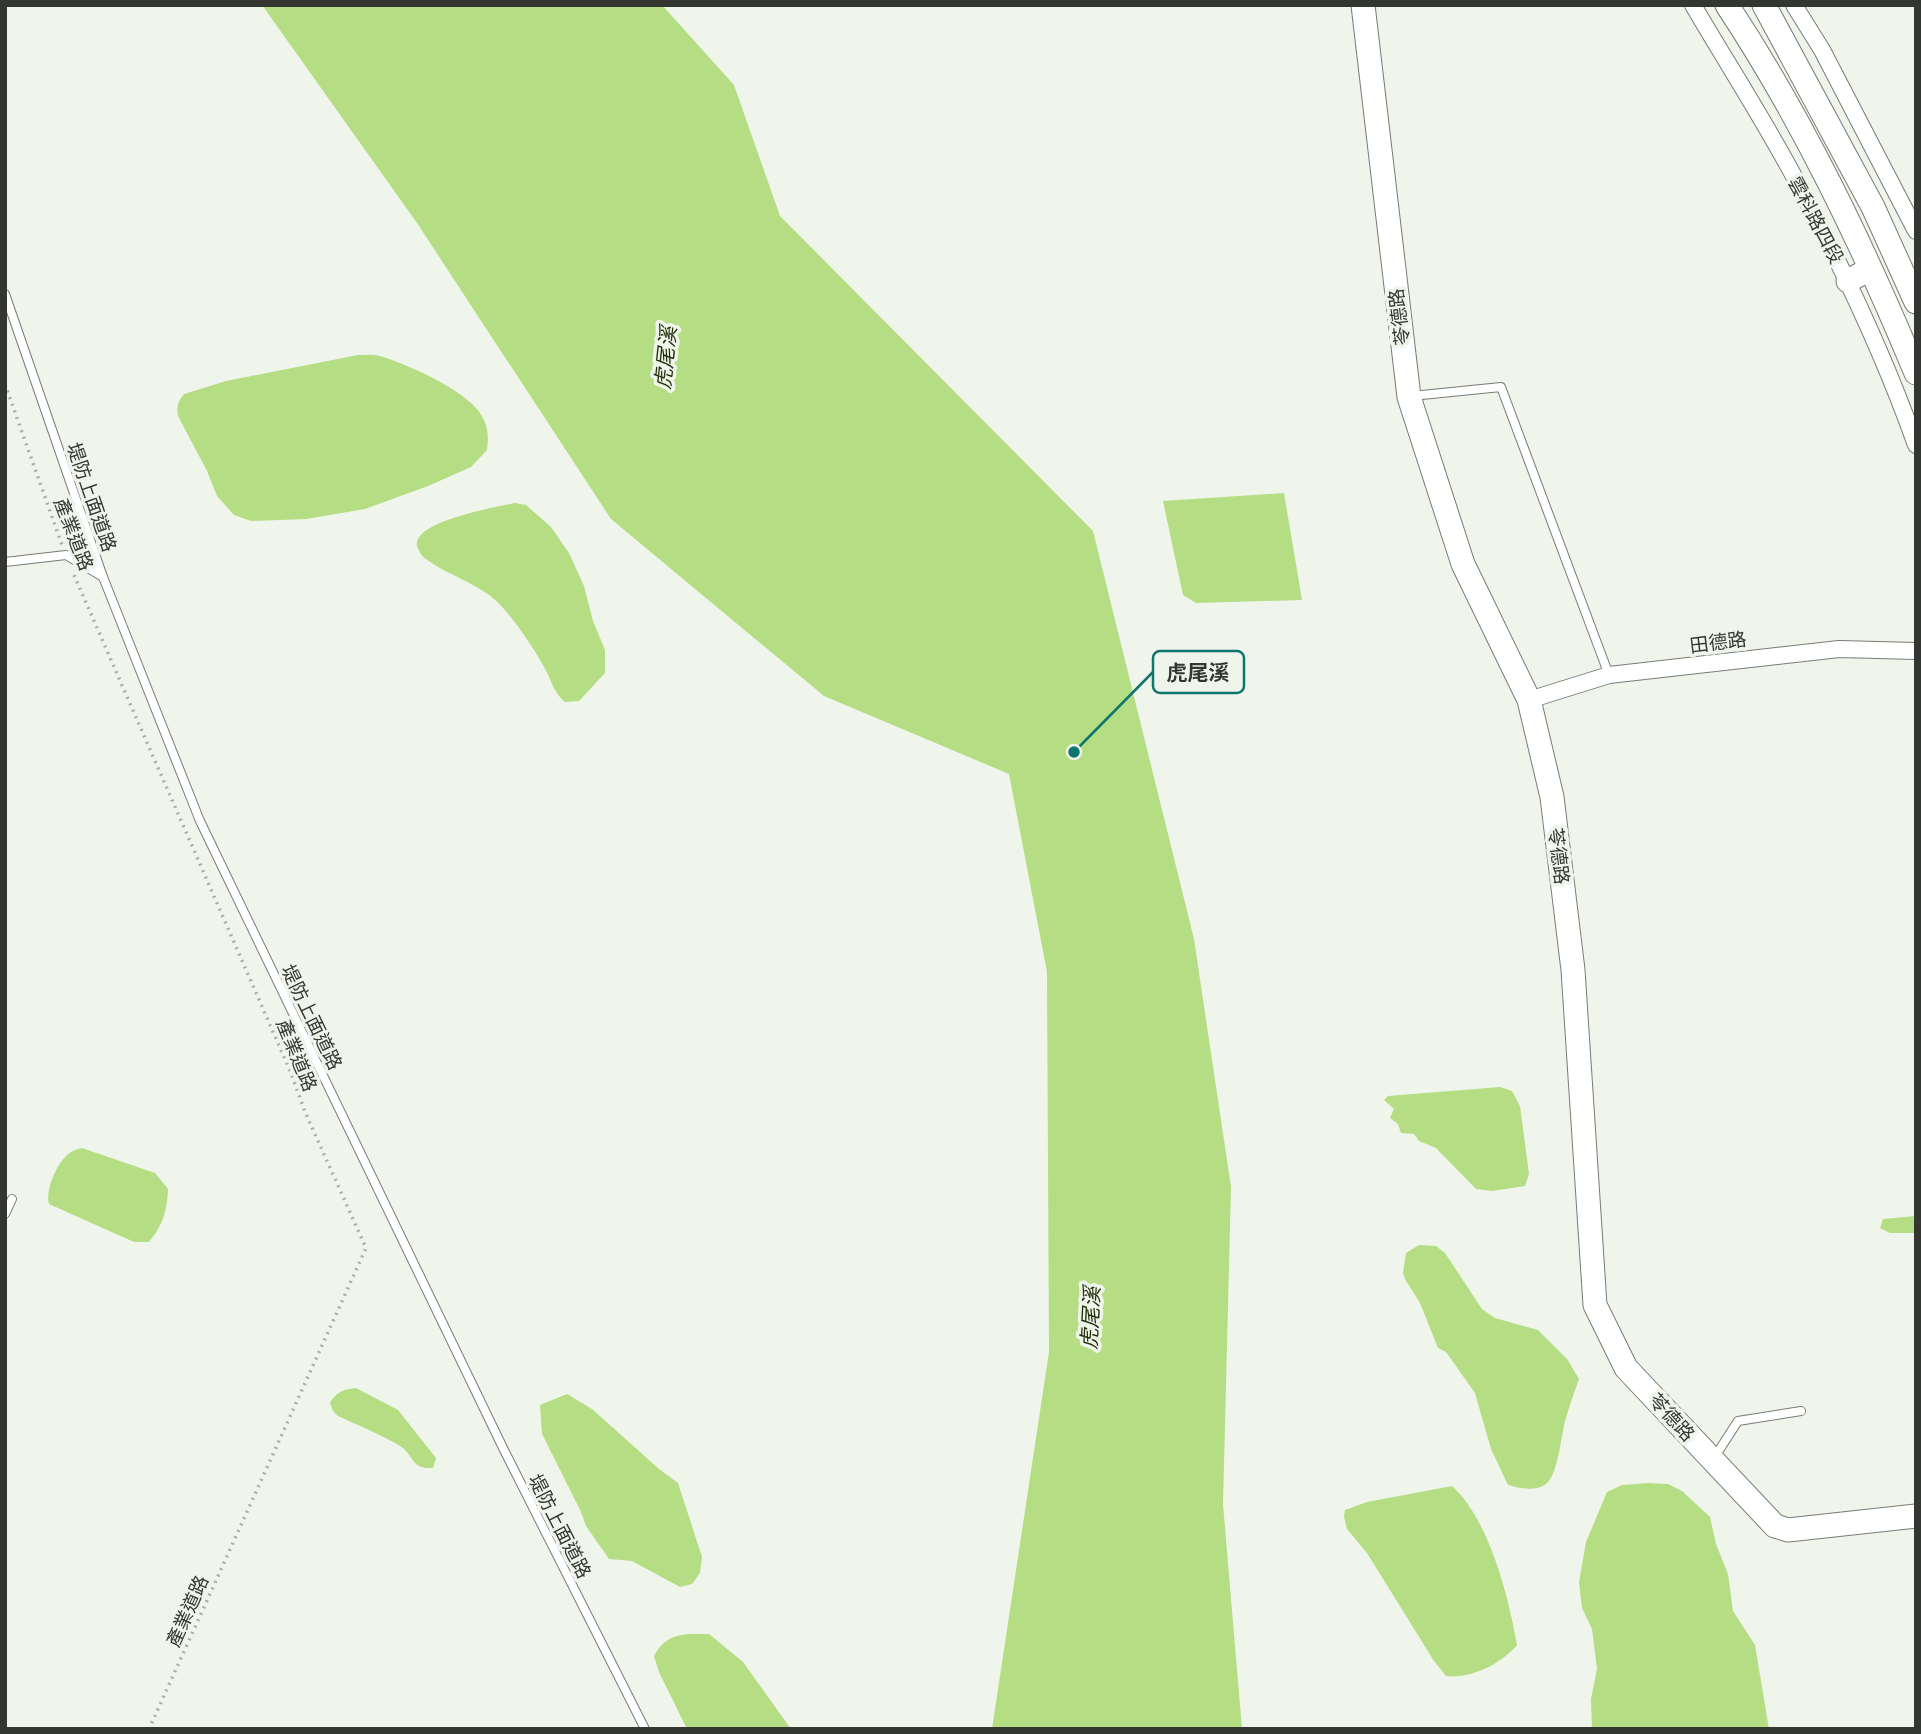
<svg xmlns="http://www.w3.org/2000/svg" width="1921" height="1734" font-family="'PT Sans','Noto Sans TC',sans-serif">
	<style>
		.water { fill: #b4dd84 }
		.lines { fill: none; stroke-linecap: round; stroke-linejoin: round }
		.lane-casing { stroke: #787c73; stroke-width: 10 }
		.street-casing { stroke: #787c73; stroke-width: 18 }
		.secondary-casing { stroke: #787c73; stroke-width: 25 }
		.path { stroke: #abafa8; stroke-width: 3.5; stroke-dasharray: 2 5; stroke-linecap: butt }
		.lane { stroke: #fff; stroke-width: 8 }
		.street { stroke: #fff; stroke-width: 16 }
		.secondary { stroke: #fff; stroke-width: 23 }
		.labels { text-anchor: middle; stroke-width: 7; stroke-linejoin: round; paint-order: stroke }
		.street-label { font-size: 19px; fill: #343632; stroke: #f0f5ec }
		.water-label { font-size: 21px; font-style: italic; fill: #22310c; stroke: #f0f5ec }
		.leader { fill: none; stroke: #0f766e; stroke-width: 2.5 }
		.callout-dot { fill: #0f766e; stroke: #f0f5ec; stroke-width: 2.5 }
		.callout { fill: #f0f5ec; stroke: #0f766e; stroke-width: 2.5 }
		.callout-label { font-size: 21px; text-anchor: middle; font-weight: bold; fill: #343632 }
	</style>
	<rect width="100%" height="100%" fill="#f0f5ec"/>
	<g class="water">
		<polygon points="262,5 662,5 734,85 780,216 1093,531 1194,939 1231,1187 1223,1504 1242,1729 992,1729 1049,1352 1047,972 1009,774 824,696 611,519 417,223"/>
		<path d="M358,355C365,355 373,354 380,356C407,364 465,390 480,413C488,425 489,436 487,450L471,467L428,486L365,509L306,519L251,521L234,515L217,496L207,471L178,416C176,407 178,401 184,394L226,381Z"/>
		<polygon points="1284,493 1302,600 1196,603 1183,595 1163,501"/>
		<path d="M515,503L526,505L551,527L569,553L584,586L593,621L605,650V673L579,701L565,702C553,693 551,678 543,665C532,646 518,625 503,608C483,584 450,577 426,559C422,557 418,550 417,546C412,521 497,507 515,503Z"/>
		<polygon points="1500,1087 1512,1091 1520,1106 1529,1174 1525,1186 1492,1191 1476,1189 1436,1148 1419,1141 1414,1134 1401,1133 1398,1124 1390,1118 1394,1109 1384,1100 1388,1096"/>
		<path d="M82,1148L155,1173L168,1189C167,1211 163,1225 149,1242H134L49,1204C45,1189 58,1160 71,1152C74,1150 78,1149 82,1148Z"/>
		<polygon points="1916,1216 1916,1233 1890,1233 1880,1228 1883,1219"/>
		<path d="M1419,1245L1436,1246L1445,1253L1482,1309L1495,1318L1538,1330L1567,1359L1579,1379C1574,1393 1569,1407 1565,1421C1561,1437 1558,1475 1546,1484C1535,1492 1519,1488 1508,1485L1491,1449L1475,1393L1446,1352L1438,1348L1420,1303L1405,1279L1403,1273L1406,1253Z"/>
		<path d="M356,1388L398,1410L436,1458L433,1468C412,1469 415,1459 403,1448C391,1439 353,1423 338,1416L333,1411L330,1403C336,1392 344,1389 356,1388Z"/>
		<polygon points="567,1394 592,1409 659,1469 678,1483 702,1557 700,1573 692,1584 680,1587 632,1561 609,1559 586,1526 581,1512 542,1434 540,1405"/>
		<polygon points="1648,1483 1668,1484 1682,1491 1710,1517 1716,1544 1728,1574 1733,1611 1755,1645 1769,1729 1592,1729 1591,1699 1597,1669 1592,1629 1582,1608 1579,1582 1586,1542 1607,1492 1622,1485"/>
		<path d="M1452,1486C1489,1519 1509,1598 1517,1645C1501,1664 1471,1679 1446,1676L1434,1661L1367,1553L1347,1529L1344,1517L1345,1510L1367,1502Z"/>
		<path d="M709,1634L743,1662L791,1729H687L659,1672L654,1656C667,1632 684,1634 709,1634Z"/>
	</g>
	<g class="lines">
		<defs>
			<g id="lane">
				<polyline points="5,294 103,577 200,821 504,1450 645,1729"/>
				<polyline points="1412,396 1501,387 1609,675"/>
				<polyline points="5,562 66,555 103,577"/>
				<polyline points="5,1214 12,1199"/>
				<polyline points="1714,1458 1738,1421 1801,1411"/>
			</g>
			<g id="street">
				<path d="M1693,5C1728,65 1766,123 1798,184C1843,268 1884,355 1916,445"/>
				<polyline points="1794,5 1822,50 1916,231"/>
				<polyline points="1529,700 1609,675 1839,649 1916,651"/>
			</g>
			<g id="secondary">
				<polyline points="1363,5 1409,397 1463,564 1529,700 1552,797 1573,970 1595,1305 1626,1368 1775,1526 1788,1530 1916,1516"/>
				<path d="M1727,5C1803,120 1863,246 1916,373"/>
				<polyline points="1764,5 1873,207 1916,302"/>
				<polyline points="1848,281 1870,269"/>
			</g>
		</defs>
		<use href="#lane" class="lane-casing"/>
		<use href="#street" class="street-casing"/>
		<use href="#secondary" class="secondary-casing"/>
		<g class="path">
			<polyline points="5,384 62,545"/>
			<polyline points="74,575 291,1073 305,1112 366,1248 149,1729"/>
		</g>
		<use href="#lane" class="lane"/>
		<use href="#street" class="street"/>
		<use href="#secondary" class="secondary"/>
	</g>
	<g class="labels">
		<g class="street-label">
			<text transform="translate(1816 220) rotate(62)" y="7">雲科路四段</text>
			<text transform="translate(1399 317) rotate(-97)" y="7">苓德路</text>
			<text transform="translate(92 497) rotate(71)" y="7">堤防上面道路</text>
			<text transform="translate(74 534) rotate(69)" y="7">產業道路</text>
			<text transform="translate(1718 642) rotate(-7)" y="7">田德路</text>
			<text transform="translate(1559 856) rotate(83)" y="7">苓德路</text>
			<text transform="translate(312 1017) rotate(64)" y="7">堤防上面道路</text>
			<text transform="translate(297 1055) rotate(68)" y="7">產業道路</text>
			<text transform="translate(1672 1417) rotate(47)" y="7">苓德路</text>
			<text transform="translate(560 1526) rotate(63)" y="7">堤防上面道路</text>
			<text transform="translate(187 1611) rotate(-66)" y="7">產業道路</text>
		</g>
		<g class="water-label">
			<text transform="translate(666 358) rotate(-84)" y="7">虎尾溪</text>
			<text transform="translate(1091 1318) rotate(-87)" y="7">虎尾溪</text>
		</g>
	</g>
	<path class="leader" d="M1074 752L1153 672"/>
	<circle class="callout-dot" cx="1074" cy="752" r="7"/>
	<rect class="callout" x="1153" y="651" width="91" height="42" rx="7"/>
	<g class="callout-label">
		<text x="1198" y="680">虎尾溪</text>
	</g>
	<rect width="1921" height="1734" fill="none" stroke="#343632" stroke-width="14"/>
</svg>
